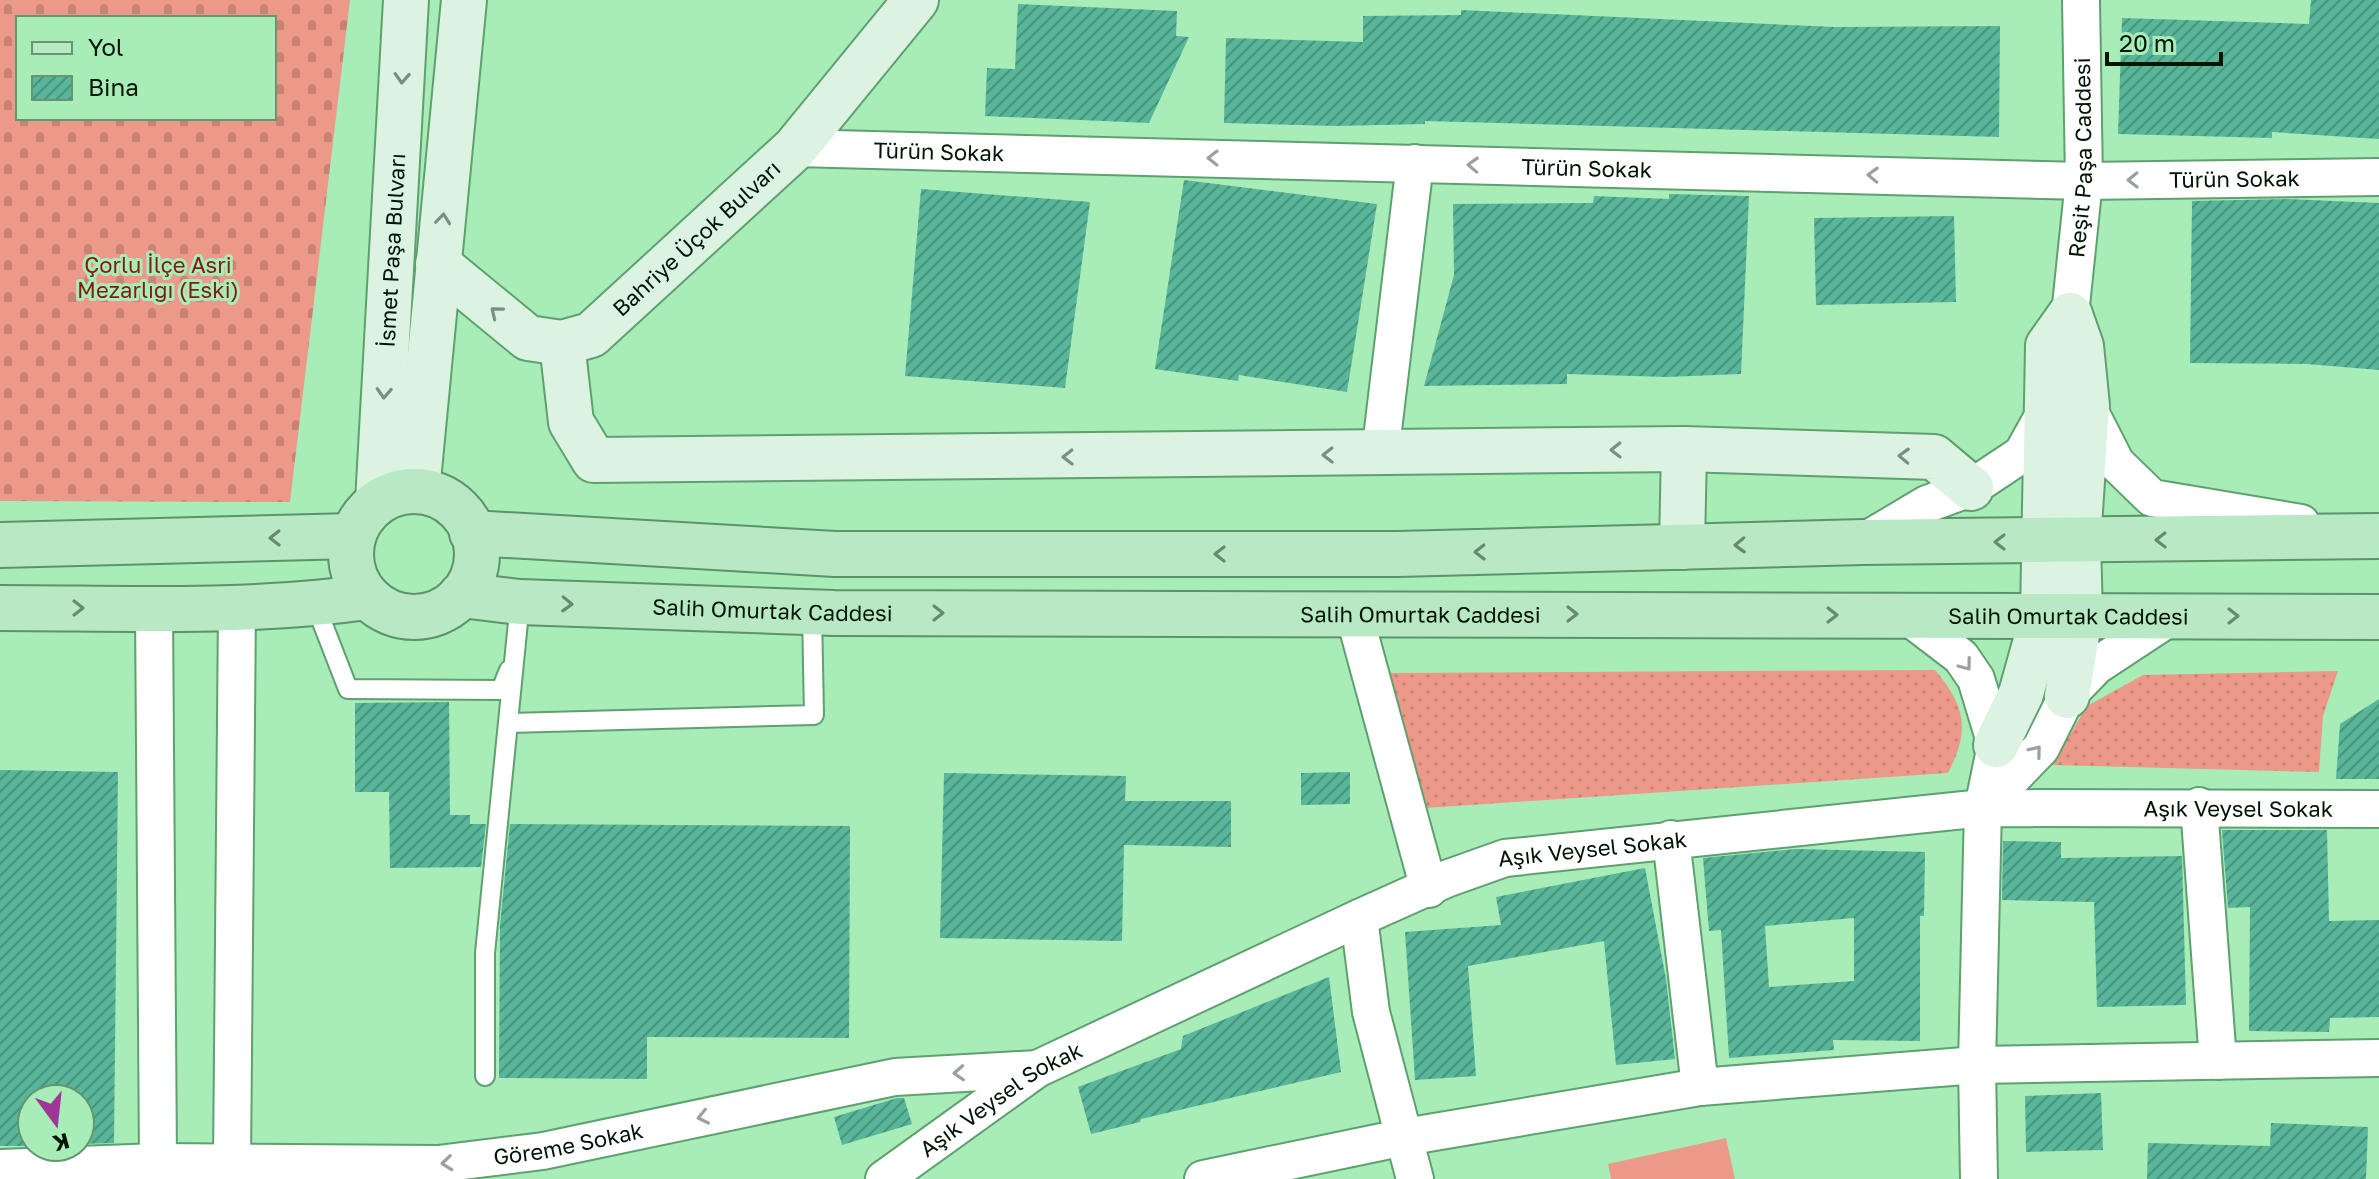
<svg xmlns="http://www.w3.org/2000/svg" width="2379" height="1179" font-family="'Golos Text',sans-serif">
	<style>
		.grass { fill: url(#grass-dots) }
		.cemetery { fill: url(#cemetery-stones); fill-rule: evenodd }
		.garden { fill: #ed9989 }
		.building { fill: url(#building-hatch); fill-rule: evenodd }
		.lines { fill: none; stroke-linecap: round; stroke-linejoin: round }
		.lane-casing { stroke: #5fa070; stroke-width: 22 }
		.street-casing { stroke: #5fa070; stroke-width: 40 }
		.secondary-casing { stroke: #5fa070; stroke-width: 48 }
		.primary-casing { stroke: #5a9468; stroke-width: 48 }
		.lane { stroke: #fff; stroke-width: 18 }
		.street { stroke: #fff; stroke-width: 36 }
		.secondary { stroke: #dcf3e2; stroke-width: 44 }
		.primary { stroke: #b9e8c5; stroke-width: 44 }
		.oneway { stroke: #798f7f }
		.oneway2 { stroke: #99a19b }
		.oneway3 { stroke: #66896f }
		.labels { text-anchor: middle; stroke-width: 6; stroke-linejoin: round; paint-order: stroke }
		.street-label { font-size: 22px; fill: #001505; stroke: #a8ecb8 }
		.park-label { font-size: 22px; fill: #811c0e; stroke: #a8ecb8 }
	</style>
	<defs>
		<pattern id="grass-dots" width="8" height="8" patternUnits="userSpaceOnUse" patternTransform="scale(2)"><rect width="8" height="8" fill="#ed9989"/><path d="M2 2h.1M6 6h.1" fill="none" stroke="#c98375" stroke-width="1.8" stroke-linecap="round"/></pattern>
		<pattern id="cemetery-stones" width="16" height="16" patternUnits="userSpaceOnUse" patternTransform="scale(2)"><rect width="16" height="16" fill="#ed9989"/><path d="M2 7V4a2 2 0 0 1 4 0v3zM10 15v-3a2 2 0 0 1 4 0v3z" fill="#c98375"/></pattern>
		<pattern id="building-hatch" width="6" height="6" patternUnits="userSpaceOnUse" patternTransform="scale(2)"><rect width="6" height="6" fill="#59b69a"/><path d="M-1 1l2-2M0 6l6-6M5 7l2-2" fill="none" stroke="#47937c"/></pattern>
	</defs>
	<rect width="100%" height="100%" fill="#a8ecb8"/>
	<g class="grass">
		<path d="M1935,670C1966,707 1970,730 1948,773L1426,808L1387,673Z"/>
		<polygon points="2338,671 2323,716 2319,772 2052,765 2087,706 2143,675"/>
	</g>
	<path class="cemetery" d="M0,0H350L290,502L0,501ZM18,18H274V118H18Z"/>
	<polygon class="garden" points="1726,1138 1735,1179 1611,1179 1608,1164"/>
	<g class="building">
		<polygon points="2311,0 2379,0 2379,139 2272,132 2272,138 2118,134 2122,18 2309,24"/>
		<polygon points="1018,4 1177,11 1176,36 1189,37 1149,123 985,116 987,68 1015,69"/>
		<polygon points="1461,10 1835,27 2000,26 1999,137 1425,121 1425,124 1336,126 1224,123 1226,38 1363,42 1363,16 1461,15"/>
		<polygon points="1184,180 1377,204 1347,392 1239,375 1238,381 1155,369"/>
		<polygon points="921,189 1090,202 1065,388 905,376"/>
		<polygon points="1669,194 1749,196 1741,374 1667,377 1567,374 1567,384 1424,386 1454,275 1453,204 1593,203 1594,196 1669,199"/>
		<polygon points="2288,199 2379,203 2379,370 2307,364 2190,363 2192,201"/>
		<polygon points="1954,216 1956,302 1816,305 1814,218"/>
		<polygon points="2379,699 2379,779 2336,779 2340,724"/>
		<polygon points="449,702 450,815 470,815 470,824 486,824 481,867 390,868 389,792 355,792 355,703"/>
		<polygon points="0,770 118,772 114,1143 80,1144 80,1099 32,1099 32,1146 0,1146"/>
		<polygon points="1350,772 1350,804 1301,805 1301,773"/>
		<polygon points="944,773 1126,776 1125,801 1231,801 1231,847 1124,845 1122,941 940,938"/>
		<polygon points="510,824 850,826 849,1038 647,1037 647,1079 499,1078 500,925"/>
		<polygon points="2222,830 2327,830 2329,921 2379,920 2379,1017 2330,1018 2329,1032 2249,1031 2250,907 2228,908"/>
		<polygon points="2003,841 2061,842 2061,858 2182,856 2186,1005 2097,1007 2094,902 2002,900"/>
		<path d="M1796,849L1925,852L1924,916H1920V1041L1833,1040L1834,1050L1729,1058L1721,930L1709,931L1703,858ZM1854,918V981L1769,987L1765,926Z"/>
		<polygon points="1645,868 1666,979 1675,1059 1616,1065 1604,941 1468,966 1476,1076 1415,1080 1405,932 1501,925 1496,897"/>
		<polygon points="1329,977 1341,1072 1141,1119 1140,1122 1091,1134 1078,1087 1181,1049 1183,1036"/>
		<polygon points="2101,1093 2103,1150 2026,1152 2025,1096"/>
		<polygon points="897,1098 904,1098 912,1124 842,1145 834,1117"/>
		<polygon points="2271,1123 2368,1127 2366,1179 2147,1179 2148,1143 2270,1146"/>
	</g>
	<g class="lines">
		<defs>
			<g id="lane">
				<polyline points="315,604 348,689 501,690 509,670"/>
				<polyline points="509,723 814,715 812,612"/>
				<polyline points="485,1076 485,953 520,602"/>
			</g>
			<g id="street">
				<path id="s1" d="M795,148L2084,181L2379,177"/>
				<path id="s2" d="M2070,315L2084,181L2081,0"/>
				<polyline points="2087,406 2116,463 2152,498 2301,523"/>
				<polyline points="1380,455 1415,163"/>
				<polyline points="1863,542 1927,504 1971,488 2022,454 2046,411"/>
				<polyline points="154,608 158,1162"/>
				<polyline points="1354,614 1429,889"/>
				<polyline points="1906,615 1961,657 1976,679 1996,745 1983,808 1977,1065 1979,1179"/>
				<polyline points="2199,806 2218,1061"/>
				<polyline points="1983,808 2041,748 2067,696 2096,666 2172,616"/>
				<polyline points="1671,839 1700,1087"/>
				<polyline points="1359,918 1371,1012 1415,1179"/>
				<polyline points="232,1163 237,608"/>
				<path id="s3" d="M0,1168L158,1162L438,1164L543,1151L895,1077L1037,1069"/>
				<path id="s4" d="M884,1179L1037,1069L1359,918L1446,879L1505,858L1983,808L2379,809"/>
				<polyline points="1203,1179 1405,1137 1700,1087 1977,1065 2379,1058"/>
			</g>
			<g id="secondary">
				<path id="s5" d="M438,264L528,338L562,343L591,335L795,148L916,0"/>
				<polyline points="562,343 571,422 594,460 1684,449 1934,457 1971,488"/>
				<polyline points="417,491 464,0"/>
				<path id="s6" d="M378,502L406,0"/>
				<polyline points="1682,547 1684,449"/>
				<polyline points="2067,696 2080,616 2078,541 2087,406 2081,346 2070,315"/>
				<polyline points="1996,745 2021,694 2043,615 2048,346 2070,315"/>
			</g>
			<g id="primary">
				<circle cx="414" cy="554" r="63"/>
				<polyline points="472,533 835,554 1397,554 1863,542 2379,536"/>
				<polyline points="0,545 353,536"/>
				<path id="s7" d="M461,595L520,602L834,613L2379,617"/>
				<path d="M0,608C122,608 246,614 367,597"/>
			</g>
		</defs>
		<use href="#lane" class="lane-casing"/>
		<use href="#street" class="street-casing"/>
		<use href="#secondary" class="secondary-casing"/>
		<use href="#primary" class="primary-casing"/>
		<use href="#lane" class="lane"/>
		<use href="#street" class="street"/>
		<use href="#secondary" class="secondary"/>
		<use href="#primary" class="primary"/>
	</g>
	<defs><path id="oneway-chevron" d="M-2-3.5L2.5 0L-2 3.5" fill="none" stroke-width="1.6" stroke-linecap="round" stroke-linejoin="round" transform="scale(2)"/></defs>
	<g class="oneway">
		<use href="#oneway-chevron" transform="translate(402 78) rotate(93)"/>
		<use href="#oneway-chevron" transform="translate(443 219) rotate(-84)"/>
		<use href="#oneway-chevron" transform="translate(496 312) rotate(-141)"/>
		<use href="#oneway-chevron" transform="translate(384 393) rotate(93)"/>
		<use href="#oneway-chevron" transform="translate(1616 450) rotate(179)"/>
		<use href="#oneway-chevron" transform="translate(1328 455) rotate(179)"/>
		<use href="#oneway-chevron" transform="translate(1904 456) rotate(-178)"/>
		<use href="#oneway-chevron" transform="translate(1068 457) rotate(179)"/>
	</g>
	<g class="oneway2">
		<use href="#oneway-chevron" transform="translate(1213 158) rotate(-179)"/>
		<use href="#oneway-chevron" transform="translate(1473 165) rotate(-178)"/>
		<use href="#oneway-chevron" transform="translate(1873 175) rotate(-178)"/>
		<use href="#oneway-chevron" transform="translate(2133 180) rotate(179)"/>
		<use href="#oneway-chevron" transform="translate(1966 665) rotate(53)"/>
		<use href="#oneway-chevron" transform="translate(2036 751) rotate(-51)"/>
		<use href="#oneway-chevron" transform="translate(959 1073) rotate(177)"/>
		<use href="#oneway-chevron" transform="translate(703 1117) rotate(168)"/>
		<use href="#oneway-chevron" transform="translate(447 1163) rotate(174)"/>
	</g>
	<g class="oneway3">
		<use href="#oneway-chevron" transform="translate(275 538) rotate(179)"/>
		<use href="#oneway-chevron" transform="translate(2161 540) rotate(179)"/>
		<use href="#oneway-chevron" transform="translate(2000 542) rotate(-180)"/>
		<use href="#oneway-chevron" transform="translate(1740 545) rotate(178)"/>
		<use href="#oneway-chevron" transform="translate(1480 552) rotate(179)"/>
		<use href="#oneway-chevron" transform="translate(1220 554) rotate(-180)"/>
		<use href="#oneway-chevron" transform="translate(567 604) rotate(2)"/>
		<use href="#oneway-chevron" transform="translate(78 608)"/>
		<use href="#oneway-chevron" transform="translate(938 613)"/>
		<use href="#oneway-chevron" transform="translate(1572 614)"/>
		<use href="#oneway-chevron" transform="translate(1832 615)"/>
		<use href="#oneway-chevron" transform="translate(2233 616)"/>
	</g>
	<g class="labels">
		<g class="street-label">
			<text dy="8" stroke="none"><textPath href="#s1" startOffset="144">Türün Sokak</textPath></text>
			<text dy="8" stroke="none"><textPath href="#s2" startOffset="158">Reşit Paşa Caddesi</textPath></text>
			<text dy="8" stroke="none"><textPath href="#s1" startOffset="792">Türün Sokak</textPath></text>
			<text dy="8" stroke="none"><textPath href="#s1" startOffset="1440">Türün Sokak</textPath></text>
			<text dy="8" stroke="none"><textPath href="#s5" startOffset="324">Bahriye Üçok Bulvarı</textPath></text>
			<text dy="8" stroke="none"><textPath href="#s6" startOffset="252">İsmet Paşa Bulvarı</textPath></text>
			<text dy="8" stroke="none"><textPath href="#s7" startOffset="312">Salih Omurtak Caddesi</textPath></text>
			<text dy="8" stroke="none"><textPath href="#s7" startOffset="960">Salih Omurtak Caddesi</textPath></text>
			<text dy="8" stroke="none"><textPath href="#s7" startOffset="1608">Salih Omurtak Caddesi</textPath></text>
			<text dy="8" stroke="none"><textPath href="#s4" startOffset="1438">Aşık Veysel Sokak</textPath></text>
			<text dy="8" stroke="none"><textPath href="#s4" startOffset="790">Aşık Veysel Sokak</textPath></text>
			<text dy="8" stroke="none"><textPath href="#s4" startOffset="142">Aşık Veysel Sokak</textPath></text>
			<text dy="8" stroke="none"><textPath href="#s3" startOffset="570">Göreme Sokak</textPath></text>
		</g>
		<g class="park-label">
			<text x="158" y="273">Çorlu İlçe Asri<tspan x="158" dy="25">Mezarlığı (Eski)</tspan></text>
		</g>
	</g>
	<rect x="16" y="16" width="260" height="104" fill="#a8ecb8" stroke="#659670" stroke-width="2"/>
	<rect x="32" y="42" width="40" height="12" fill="#b9e8c5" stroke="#659670" stroke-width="2"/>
	<text x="88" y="56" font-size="24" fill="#001505">Yol</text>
	<rect x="32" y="76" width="40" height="24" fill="url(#building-hatch)" stroke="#659670" stroke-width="2"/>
	<text x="88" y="96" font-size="24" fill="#001505">Bina</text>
	<g transform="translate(56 1123) rotate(165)"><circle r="38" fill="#a8ecb8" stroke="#659670" stroke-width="2"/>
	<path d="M0-6L14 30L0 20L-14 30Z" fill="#9f3597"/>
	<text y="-12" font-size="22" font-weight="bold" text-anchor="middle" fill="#001505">K</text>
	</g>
	<path d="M2107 52v12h114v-12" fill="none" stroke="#001505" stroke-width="4"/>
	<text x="2119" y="52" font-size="24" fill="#001505" stroke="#a8ecb8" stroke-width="6" paint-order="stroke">20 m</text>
</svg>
